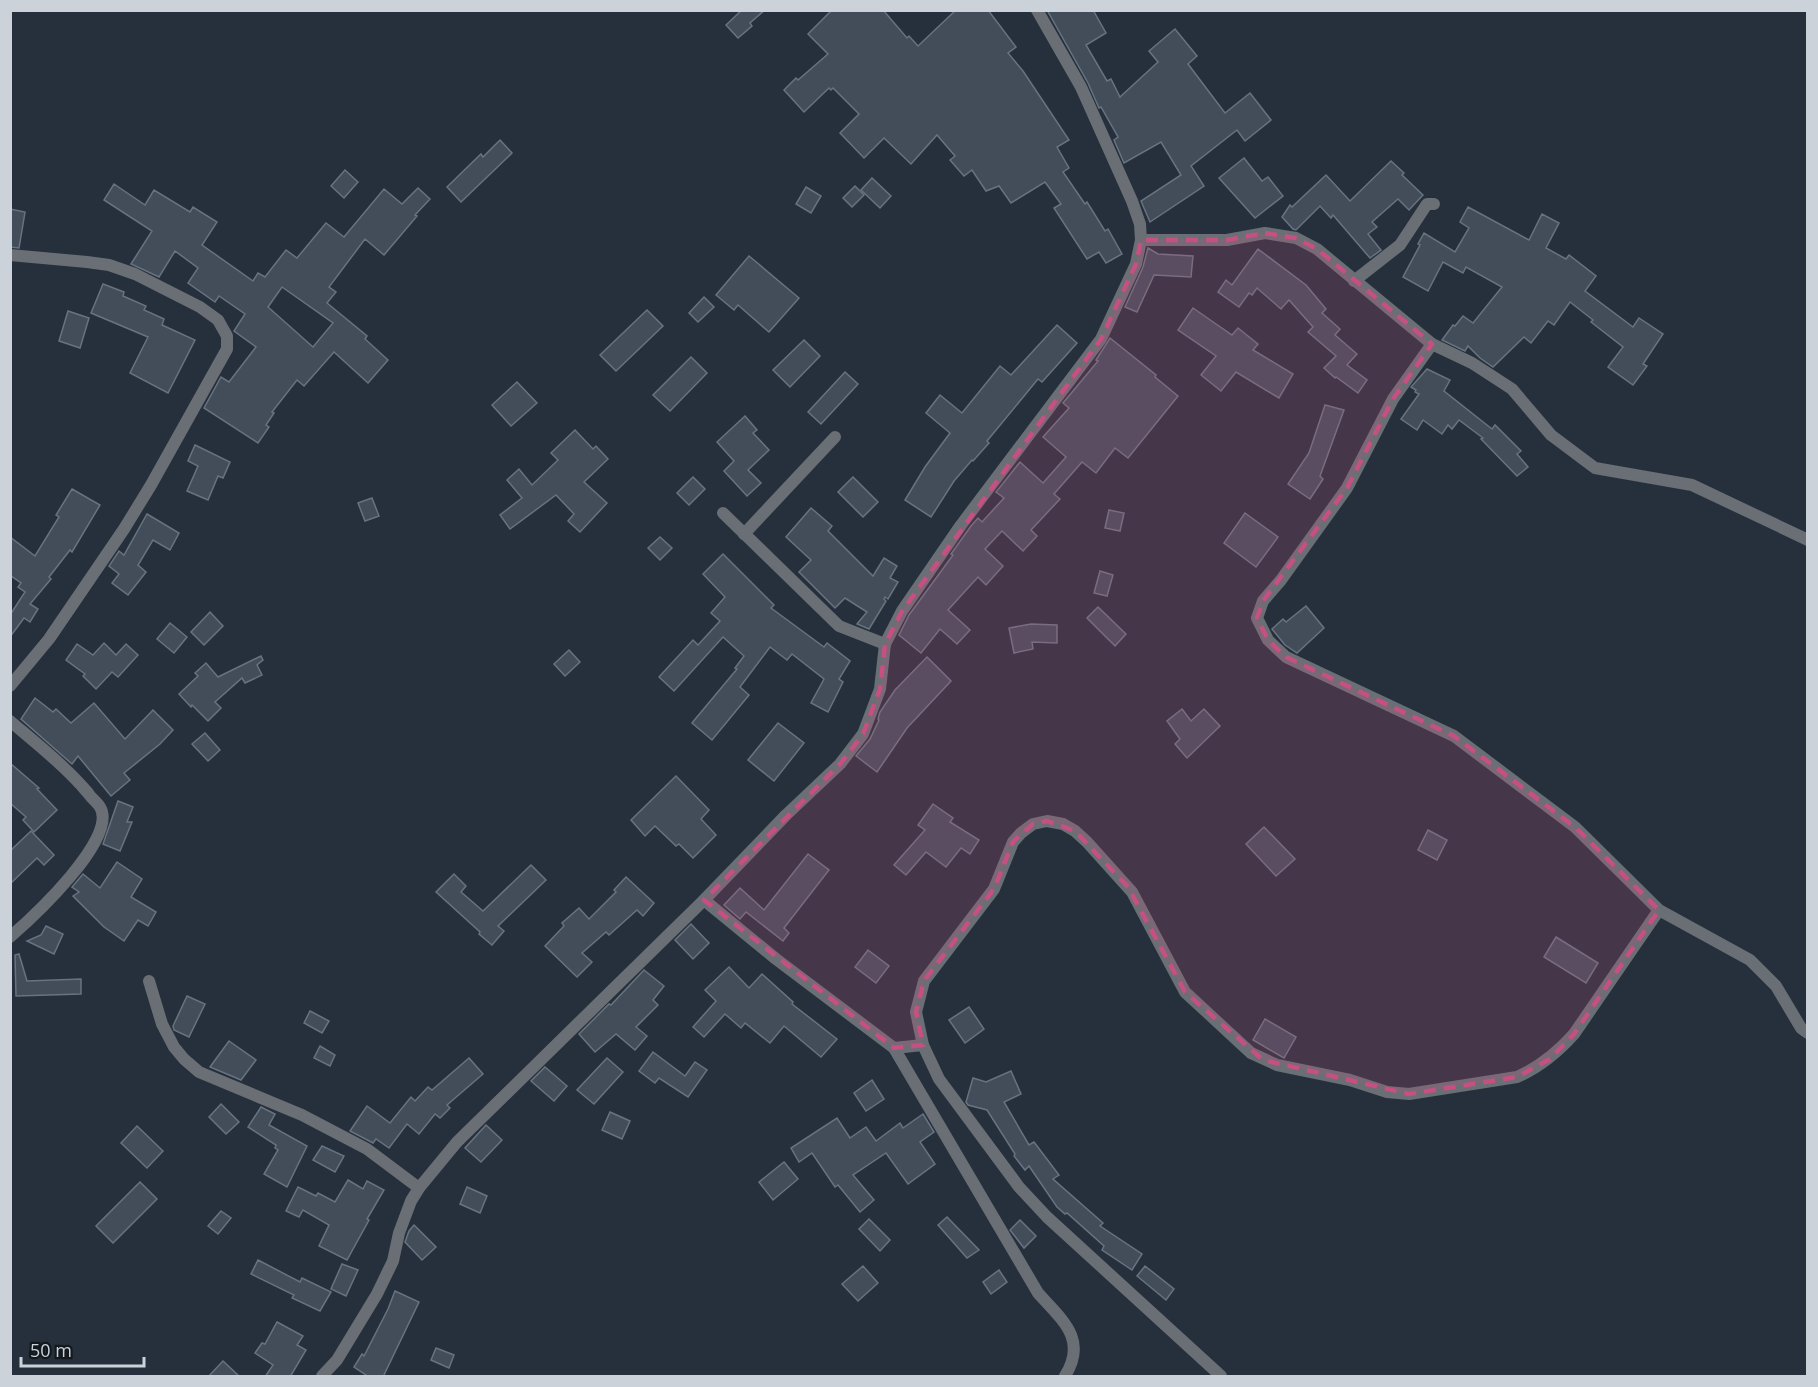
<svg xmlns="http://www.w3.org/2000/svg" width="1818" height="1387" font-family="'Open Sans',sans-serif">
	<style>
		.building { fill: #424d59; stroke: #687381; stroke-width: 1.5; fill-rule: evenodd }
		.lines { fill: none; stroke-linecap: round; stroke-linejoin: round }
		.street { stroke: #6a6f75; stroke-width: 12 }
		.marked { fill: #c55081; fill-opacity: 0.2; stroke: #c55081; stroke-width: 4.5; stroke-dasharray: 12 8; stroke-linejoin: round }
	</style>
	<rect width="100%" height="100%" fill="#26303c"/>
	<g class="building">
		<polygon points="742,10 765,10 750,23 752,26 738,38 726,25"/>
		<polygon points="832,10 883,10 907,38 909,36 918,46 956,10 988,10 1016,47 1008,53 1023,71 1069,140 1057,147 1069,168 1063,172 1085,204 1087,202 1105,231 1108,229 1122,254 1106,263 1099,252 1087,259 1054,208 1061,204 1045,182 1011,203 999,186 986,191 972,170 964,176 950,160 955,156 937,135 911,164 884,138 864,158 840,133 859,114 833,88 831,90 829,88 804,112 784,90 796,78 798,80 828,54 808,34"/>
		<polygon points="1047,10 1093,10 1106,33 1086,45 1107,81 1111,79 1120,97 1158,62 1149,51 1175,29 1197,56 1188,64 1225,113 1250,93 1271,120 1245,141 1237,130 1191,166 1204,186 1150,222 1141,201 1181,175 1161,142 1124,163 1114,140 1118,137 1101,107 1099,108 1088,83"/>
		<polygon points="500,140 512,153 461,202 447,187 481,154 483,157"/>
		<polygon points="1244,158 1262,181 1268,177 1283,196 1255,218 1219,178"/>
		<polygon points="1391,161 1404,173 1402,175 1423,195 1409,210 1398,199 1372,222 1377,227 1368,234 1381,250 1370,258 1333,215 1331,218 1320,206 1296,230 1293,229 1282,217 1290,205 1292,207 1326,175 1350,201"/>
		<polygon points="345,170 358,182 344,198 331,186"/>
		<polygon points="872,178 891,196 880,208 861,190"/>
		<path d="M114,184L145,205L154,190L190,212L193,207L217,222L202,245L253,281L258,273L265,277L286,250L297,258L326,223L344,237L384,189L402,204L418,188L430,199L415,215L417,216L384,255L365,239L329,287L336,292L327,303L367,336L365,339L388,360L368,383L334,352L304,386L297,380L272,412L274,413L266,425L269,427L258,443L204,408L221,377L229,382L256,347L234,331L245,314L219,296L215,302L188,283L198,268L175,251L159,277L131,264L152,231L104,200ZM282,287L333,323L313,347L268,307Z"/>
		<polygon points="855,186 864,195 852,207 843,198"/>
		<polygon points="806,187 821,196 811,213 796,204"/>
		<polygon points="1468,207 1529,240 1542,214 1559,223 1546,248 1566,259 1569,255 1596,276 1585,291 1633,327 1639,318 1663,334 1643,364 1647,366 1633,385 1608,367 1623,347 1591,322 1593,320 1570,302 1554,325 1548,321 1531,343 1524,337 1493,367 1480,358 1468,346 1465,351 1442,340 1453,325 1455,326 1463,316 1473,323 1502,287 1466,267 1463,273 1443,262 1428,291 1403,277 1420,245 1418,244 1424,233 1455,252 1469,228 1460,222"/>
		<polygon points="10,209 25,212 19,248 10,247"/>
		<polygon points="1148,248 1158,254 1193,256 1191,277 1154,275 1137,312 1125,307 1143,267"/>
		<polygon points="1258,249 1306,285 1326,309 1322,313 1340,329 1335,335 1357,354 1347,365 1367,380 1358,393 1336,377 1335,378 1324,368 1336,356 1308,332 1313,327 1289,300 1281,309 1257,288 1252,295 1249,293 1239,307 1218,292 1226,280 1232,285"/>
		<polygon points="749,256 799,298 769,332 738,305 734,310 716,295"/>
		<polygon points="103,284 124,292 123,296 146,306 144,310 164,319 162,325 195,340 168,393 130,373 148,337 91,313"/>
		<polygon points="704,297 714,307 698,322 689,313"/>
		<polygon points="1193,308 1232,335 1238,328 1258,344 1253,350 1293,374 1279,398 1236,372 1221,391 1201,375 1216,356 1178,330"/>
		<polygon points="647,310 663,326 616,371 600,355"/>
		<polygon points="68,311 89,318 80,348 59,341"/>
		<polygon points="1057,325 1077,343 1042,382 1038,379 987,441 989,443 973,461 972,460 954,481 931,517 905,500 925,467 950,433 926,413 940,395 962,413 1000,366 1011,375"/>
		<polygon points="1110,338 1156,375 1155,377 1178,396 1128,458 1115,448 1096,473 1082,462 1054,494 1060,499 1031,530 1037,536 1023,551 1002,531 985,549 1003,566 986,585 978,577 948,610 970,630 957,644 940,629 921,653 899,635 909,615 953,555 951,554 971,526 978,518 982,522 1004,498 996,492 1020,462 1043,483 1066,457 1043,437 1069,408 1063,403 1098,361 1096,360"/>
		<polygon points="804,340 820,356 790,387 773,370"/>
		<polygon points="691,357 707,373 670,411 653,395"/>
		<polygon points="1427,369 1450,380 1444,391 1492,429 1495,425 1521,451 1517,454 1528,467 1517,476 1481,439 1483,438 1459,420 1452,429 1448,425 1442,434 1423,420 1417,430 1401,419 1419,394 1415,392 1416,390 1411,387"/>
		<polygon points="845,372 858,384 821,424 808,412"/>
		<polygon points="517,382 537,403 511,426 492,405"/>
		<polygon points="1325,405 1344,410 1320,476 1323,479 1310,499 1288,484 1309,453"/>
		<polygon points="745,416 757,430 753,433 769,450 748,470 761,483 747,496 724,471 734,461 717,442"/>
		<polygon points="575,430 593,449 596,446 608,459 584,482 607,503 580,532 568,521 574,514 556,495 510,529 500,515 522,498 507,480 519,469 532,485 558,460 551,453"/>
		<polygon points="195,445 230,462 223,478 218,476 208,500 187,491 198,466 188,461"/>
		<polygon points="693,477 705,489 689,505 677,493"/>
		<polygon points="853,477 878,502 863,517 838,492"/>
		<polygon points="72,489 100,505 72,552 70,550 49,577 51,579 30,604 38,609 30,622 24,618 10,637 10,615 25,592 18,587 21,583 10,575 10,537 35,556 59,517 56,515"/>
		<polygon points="372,498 379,516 365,521 358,503"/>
		<polygon points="811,508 832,526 828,531 873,576 884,558 897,566 890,578 898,582 888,599 885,597 884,599 886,601 869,629 857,624 867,612 845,598 835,608 799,572 811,560 786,537"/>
		<polygon points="1109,510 1124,513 1120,531 1105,528"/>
		<polygon points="1245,513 1278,537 1256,567 1224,543"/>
		<polygon points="147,514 179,533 170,550 153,540 138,565 146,572 128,595 112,583 119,574 109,566 119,551 124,555"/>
		<polygon points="660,537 672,548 660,560 648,548"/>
		<polygon points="723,554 774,605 771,608 824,647 827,643 850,661 839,679 843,682 828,712 811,703 824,679 792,654 787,660 770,647 740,687 749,695 712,740 692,723 737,669 735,668 744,656 723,637 674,691 659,677 693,640 698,645 720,621 711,613 725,597 703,574"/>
		<polygon points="1100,571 1113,575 1107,596 1094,593"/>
		<polygon points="1306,606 1324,628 1297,653 1285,645 1272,629 1283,619 1286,622"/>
		<polygon points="1098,607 1126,634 1115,646 1087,618"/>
		<polygon points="210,612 223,626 204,645 191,632"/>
		<polygon points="170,623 187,637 174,653 157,639"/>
		<polygon points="1031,624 1057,625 1057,643 1032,642 1033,649 1014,653 1009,628"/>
		<polygon points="104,643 116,655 126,644 138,655 118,677 112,672 96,689 83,676 85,674 66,660 77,644 93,655"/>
		<polygon points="569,650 580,662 565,676 554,664"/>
		<polygon points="261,656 263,660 257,665 262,675 245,683 242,678 215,702 221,708 208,721 192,705 191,707 179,694 198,676 195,673 206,663 218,677"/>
		<polygon points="927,657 951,681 907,728 877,772 856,756 870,739 879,720 878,719 880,712 895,690"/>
		<polygon points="35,698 53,712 56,709 71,723 94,703 125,739 153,710 173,730 160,744 124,773 130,780 111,796 78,756 72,764 21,719"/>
		<polygon points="1182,709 1191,721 1204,709 1220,726 1187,758 1175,744 1180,739 1167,721"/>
		<polygon points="778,723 804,743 774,781 748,760"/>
		<polygon points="205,733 220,750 208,761 192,744"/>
		<polygon points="10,763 39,788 37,789 57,810 34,832 23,820 26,817 10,803"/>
		<polygon points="676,776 709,810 701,819 716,835 693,858 679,844 676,846 655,826 645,836 631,820"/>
		<polygon points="118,801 133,807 127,822 132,822 120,851 103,844"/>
		<polygon points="933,804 953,818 950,822 979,840 970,854 961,848 946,867 926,852 906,875 894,865 925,830 918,825"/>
		<polygon points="1264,827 1295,859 1276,876 1246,844"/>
		<polygon points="1428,830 1447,840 1437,860 1418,850"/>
		<polygon points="31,831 54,855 44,865 37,858 10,884 10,851"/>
		<polygon points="808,854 829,870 784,928 789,933 783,941 746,912 740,919 724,905 740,888 764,910"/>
		<polygon points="117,862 142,879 131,897 156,912 148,926 138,920 124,941 104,927 73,896 79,892 72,887 83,874 100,888"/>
		<polygon points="531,865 546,880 498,926 504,931 492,945 479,934 480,932 436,892 454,874 466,886 461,892 483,911"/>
		<polygon points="626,877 654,903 643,916 637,910 609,935 606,932 582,953 592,962 577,977 545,946 564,926 562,923 579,908 589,919 616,892 614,890"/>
		<polygon points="691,924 709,943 693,959 675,940"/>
		<polygon points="46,926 63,934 54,954 27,941 41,935"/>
		<polygon points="1556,937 1598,963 1586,983 1544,957"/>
		<polygon points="868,950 889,966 876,983 855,967"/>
		<polygon points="19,954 27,981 81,979 81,994 16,996 15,955"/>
		<polygon points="729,967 749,988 762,974 793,1002 792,1004 837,1039 821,1057 784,1026 770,1043 745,1023 741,1028 725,1014 704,1037 693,1027 716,1001 705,990"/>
		<polygon points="644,970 664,986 653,1000 658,1005 636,1027 647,1036 635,1050 616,1034 595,1052 579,1034 609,1004 611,1005"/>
		<polygon points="187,996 205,1004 189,1037 174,1030 173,1026"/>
		<polygon points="969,1007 984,1029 965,1043 949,1020"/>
		<polygon points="310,1011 329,1021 322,1033 304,1023"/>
		<polygon points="1265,1019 1296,1037 1284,1058 1253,1040"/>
		<polygon points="229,1041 256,1060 241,1080 210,1067"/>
		<polygon points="320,1046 335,1055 330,1066 314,1058"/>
		<polygon points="653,1052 685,1076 695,1062 707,1070 688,1097 659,1078 655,1083 639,1071"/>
		<polygon points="469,1058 483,1074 447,1105 450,1108 440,1118 435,1114 419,1134 407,1124 389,1148 376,1139 373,1143 350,1131 367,1106 390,1123 411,1097 415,1101 428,1087 432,1090"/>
		<polygon points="607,1058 623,1072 594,1104 577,1090"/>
		<polygon points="545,1067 567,1086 554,1101 531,1081"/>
		<polygon points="1011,1071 1021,1094 1004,1102 1029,1145 1034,1142 1059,1175 1053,1179 1103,1223 1100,1226 1142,1254 1132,1270 1102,1250 1104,1246 1067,1213 1065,1214 1057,1207 1029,1166 1025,1170 1014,1156 1015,1154 987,1110 968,1105 966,1102 973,1078 986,1082"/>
		<polygon points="872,1080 884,1099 866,1111 854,1093"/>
		<polygon points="221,1104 239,1122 226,1134 209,1117"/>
		<polygon points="261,1107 275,1114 269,1125 307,1146 287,1187 264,1174 278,1150 275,1148 276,1145 248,1127"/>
		<polygon points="610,1112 630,1121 622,1139 602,1130"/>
		<polygon points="923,1114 934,1132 920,1142 935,1164 908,1184 886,1153 853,1175 874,1200 860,1212 838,1185 835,1187 812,1153 799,1162 791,1148 837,1118 850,1138 866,1127 876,1141 900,1123 903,1128"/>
		<polygon points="486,1125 502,1140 481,1162 465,1148"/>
		<polygon points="137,1126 163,1151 147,1168 121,1143"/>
		<polygon points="322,1146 344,1156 335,1172 313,1160"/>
		<polygon points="784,1162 798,1179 773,1200 759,1182"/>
		<polygon points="348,1180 363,1189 367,1181 384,1190 367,1219 369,1220 347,1260 319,1246 329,1225 303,1210 299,1217 286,1211 298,1187 316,1196 318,1193 335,1202"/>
		<polygon points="140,1182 157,1199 113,1243 96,1226"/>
		<polygon points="467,1187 487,1196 480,1213 460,1204"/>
		<polygon points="221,1211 231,1218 218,1234 208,1226"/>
		<polygon points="947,1217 979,1250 967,1258 938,1225"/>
		<polygon points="869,1219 890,1240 880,1251 859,1229"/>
		<polygon points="1020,1220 1036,1236 1024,1248 1010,1230"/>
		<polygon points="414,1225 436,1247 422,1260 405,1242 409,1231"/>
		<polygon points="258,1260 300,1282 302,1278 331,1292 320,1311 292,1298 294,1295 251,1274"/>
		<polygon points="342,1264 358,1270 346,1296 331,1289"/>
		<polygon points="863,1266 878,1283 858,1301 842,1284"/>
		<polygon points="1145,1266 1174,1289 1166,1300 1137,1276"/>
		<polygon points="999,1270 1007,1282 991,1294 983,1282"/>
		<polygon points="395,1291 419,1302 383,1377 369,1377 354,1367 362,1354 364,1356 388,1309"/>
		<polygon points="277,1322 303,1336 297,1345 306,1350 290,1377 265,1377 273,1365 255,1353 262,1343 265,1344"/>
		<polygon points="436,1348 454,1355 449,1368 431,1360"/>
		<polygon points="223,1361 240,1377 208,1377"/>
	</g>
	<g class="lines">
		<g class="street">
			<polyline points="1141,240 1227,240 1265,233 1296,238 1317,249 1432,344 1472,363 1512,389 1551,435 1595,468 1692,485 1808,540"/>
			<polyline points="10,255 87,262 109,265 135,274 200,307 218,320 227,336 227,349 213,374 151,485 124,529 49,639 10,686"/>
			<polyline points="1354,281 1400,245 1425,207 1427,204 1434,204"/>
			<polyline points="1432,344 1393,399 1347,488 1281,580 1263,601 1257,618 1268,640 1286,657 1454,736 1575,827 1659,910 1750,960 1776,986 1801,1028 1808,1033"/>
			<polyline points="723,513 839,626 885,644"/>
			<polyline points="744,534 835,437"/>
			<path d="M10,721C37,744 65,766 88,793C91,798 97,802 100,807C119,838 32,918 10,937"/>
			<path d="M704,900L776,959L894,1048L1038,1293C1062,1320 1088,1339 1065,1376"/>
			<polyline points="149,981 162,1024 174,1047 184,1059 199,1072 302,1115 367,1149 419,1188"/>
			<polyline points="894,1048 923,1045"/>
			<polyline points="322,1376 337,1360 377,1294 393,1261 399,1233 411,1201 419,1188 457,1142 704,900 786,815 840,764 863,734 880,689 885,644 902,611 961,525 1101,339 1136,264 1141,240 1140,224 1132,201 1081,87 1037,10"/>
			<path d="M1221,1376L1047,1217L1019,1187L939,1079L923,1045L916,1012L924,981L994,889L1013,842L1021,833L1033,824L1047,821L1063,824L1075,831L1087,842L1132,892L1185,992L1251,1053L1277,1065L1350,1080L1387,1092L1409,1094L1517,1077C1540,1067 1557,1053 1574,1034L1659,910"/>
		</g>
	</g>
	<path class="marked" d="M1265,233L1296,238L1317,249L1432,344L1393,399L1347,488L1263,601L1257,618L1268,640L1286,657L1454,736L1575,827L1659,910L1574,1034L1550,1059L1517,1077L1409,1094L1263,1060L1185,992L1128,887L1075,831L1047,821L1033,824L1013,842L994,889L924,981L916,1012L923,1045L894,1048L704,900L840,764L863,734L880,689L885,644L902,611L1101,339L1136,264L1141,240H1227Z"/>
	<rect width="1818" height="1387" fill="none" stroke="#cbd2d9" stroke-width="24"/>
	<path d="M21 1357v9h123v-9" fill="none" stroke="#cbd2d9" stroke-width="3"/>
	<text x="30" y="1357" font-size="18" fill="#cbd2d9" stroke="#13181d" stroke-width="4.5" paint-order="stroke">50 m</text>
</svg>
